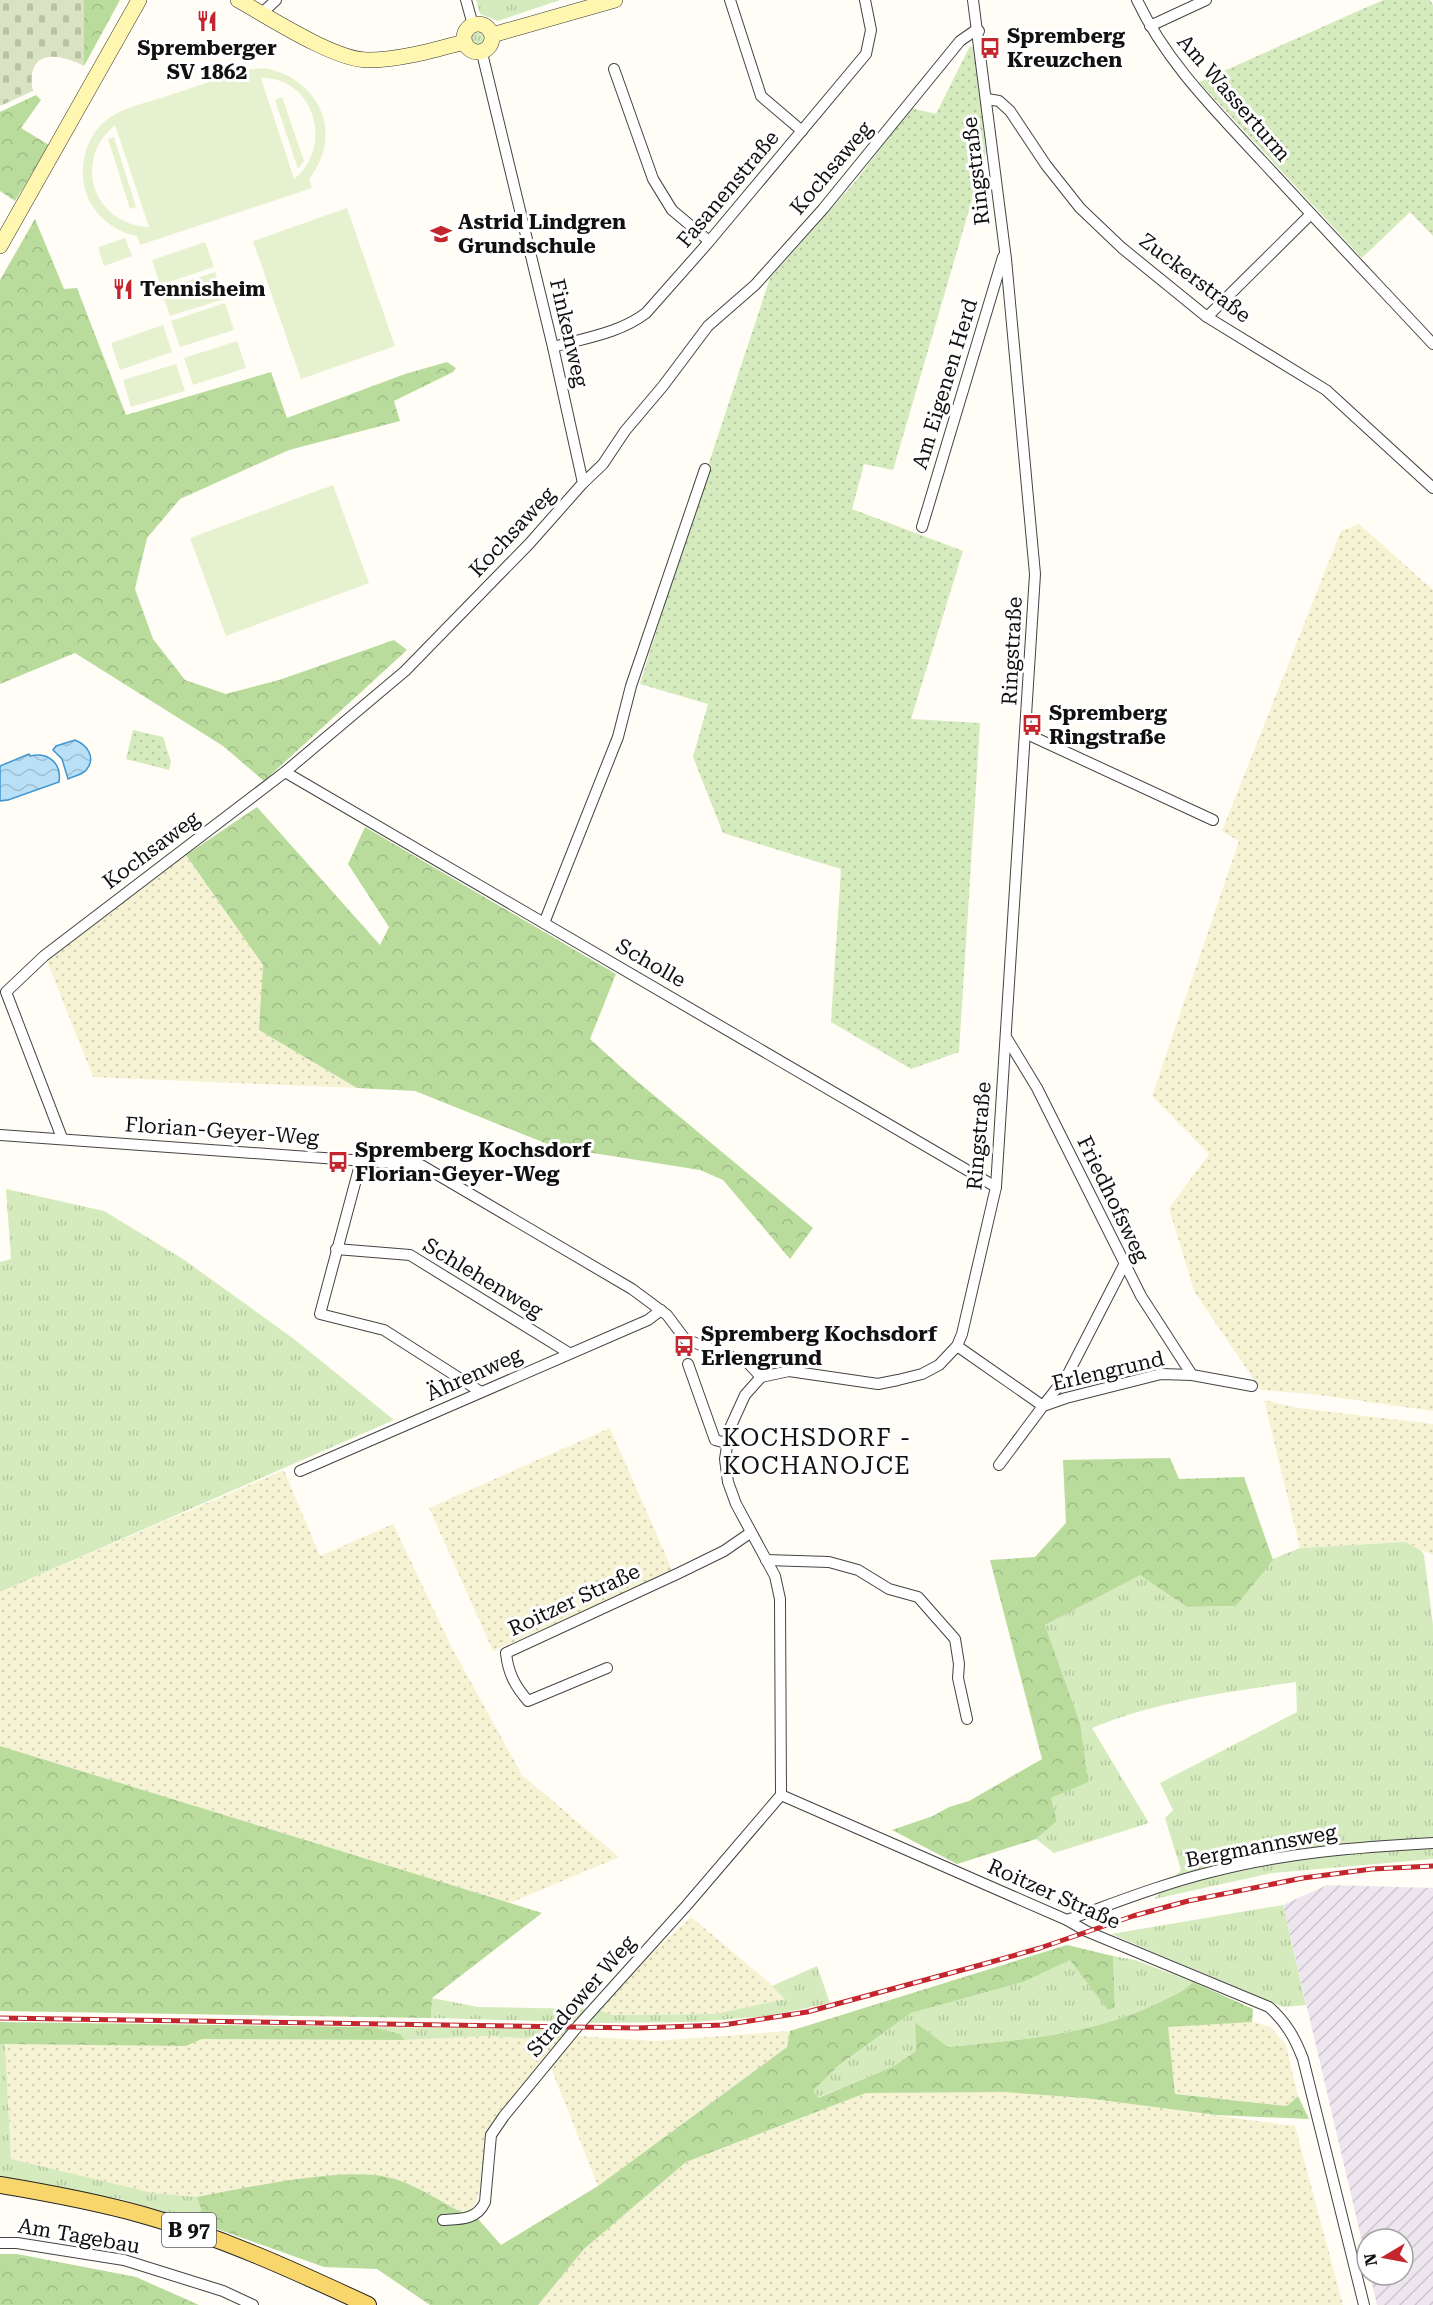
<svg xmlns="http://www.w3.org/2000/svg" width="1433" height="2305" font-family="'Roboto Serif',serif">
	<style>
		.industrial { fill: url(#industrial-furrows) }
		.farmland { fill: url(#farmland-dots) }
		.grass { fill: url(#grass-tufts) }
		.forest { fill: url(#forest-crowns) }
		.cemetery { fill: url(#cemetery-stones) }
		.park { fill: url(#park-dots) }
		.pitch { fill: #e6f2cf; fill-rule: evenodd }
		.water { fill: url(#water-waves); stroke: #3f96cf; stroke-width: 1.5 }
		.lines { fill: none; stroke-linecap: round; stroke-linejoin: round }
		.street-casing { stroke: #444; stroke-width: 12 }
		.secondary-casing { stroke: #333; stroke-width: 16 }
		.primary-casing { stroke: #222; stroke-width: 18 }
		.street { stroke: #fff; stroke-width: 10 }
		.secondary { stroke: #fff6b0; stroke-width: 15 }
		.primary { stroke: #f9d66b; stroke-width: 16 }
		.rail-casing { stroke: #c4262e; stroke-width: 5 }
		.rail { stroke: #fff; stroke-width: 3; stroke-dasharray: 9; stroke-linecap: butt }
		.labels { text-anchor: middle; stroke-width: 6; stroke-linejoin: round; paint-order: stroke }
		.shield { fill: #fff; stroke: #585858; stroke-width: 1.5 }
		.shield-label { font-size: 20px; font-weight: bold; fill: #111 }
		.poi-label { font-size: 21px; font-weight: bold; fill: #111; stroke: #fff; text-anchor: start }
		.street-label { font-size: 21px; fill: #111; stroke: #fff }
		.quarter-label { font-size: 24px; letter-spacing: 1.5px; fill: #111; stroke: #fff }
	</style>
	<defs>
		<pattern id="industrial-furrows" width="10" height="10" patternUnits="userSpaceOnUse" patternTransform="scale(1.5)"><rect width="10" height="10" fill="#eee6ef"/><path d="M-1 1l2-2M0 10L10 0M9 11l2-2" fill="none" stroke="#cbc4cc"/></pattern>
		<pattern id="farmland-dots" width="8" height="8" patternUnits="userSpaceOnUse" patternTransform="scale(1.5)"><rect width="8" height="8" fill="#f6f3d4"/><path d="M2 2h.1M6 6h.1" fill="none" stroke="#d2cfb5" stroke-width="1.8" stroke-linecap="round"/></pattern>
		<pattern id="grass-tufts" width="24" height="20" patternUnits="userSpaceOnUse" patternTransform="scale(1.5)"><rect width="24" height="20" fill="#d5ebbd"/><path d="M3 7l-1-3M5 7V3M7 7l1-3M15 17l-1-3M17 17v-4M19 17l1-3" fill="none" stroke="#b6c8a1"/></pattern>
		<pattern id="forest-crowns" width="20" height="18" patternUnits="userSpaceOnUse" patternTransform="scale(1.5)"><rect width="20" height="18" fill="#b9dc9c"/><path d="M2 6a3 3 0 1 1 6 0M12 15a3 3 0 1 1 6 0" fill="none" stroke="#9ebc85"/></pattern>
		<pattern id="cemetery-stones" width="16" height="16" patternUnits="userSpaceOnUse" patternTransform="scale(1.5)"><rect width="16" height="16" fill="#d9e3c4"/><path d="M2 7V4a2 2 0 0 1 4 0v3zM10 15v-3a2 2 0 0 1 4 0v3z" fill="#b9c2a7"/></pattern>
		<pattern id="park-dots" width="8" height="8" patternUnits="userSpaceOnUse" patternTransform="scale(1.5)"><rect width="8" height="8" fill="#d5ebbd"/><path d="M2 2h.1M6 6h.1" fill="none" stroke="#b6c8a1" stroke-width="1.8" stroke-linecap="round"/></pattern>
		<pattern id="water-waves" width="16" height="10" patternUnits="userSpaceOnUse" patternTransform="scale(1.5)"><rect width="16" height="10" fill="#b9e0f7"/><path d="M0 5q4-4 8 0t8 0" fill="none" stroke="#9ebfd3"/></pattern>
	</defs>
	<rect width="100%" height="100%" fill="#fffdf5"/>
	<polygon class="industrial" points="1327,1885 1433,1888 1433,2305 1377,2305 1370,2275 1403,2275 1403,2239 1367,2239 1367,2263 1283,1905"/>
	<g class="farmland">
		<polygon points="1359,524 1433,590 1433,1411 1312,1394 1261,1390 1194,1291 1169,1208 1209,1154 1152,1096 1239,841 1222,831 1341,531"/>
		<polygon points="186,855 263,965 259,1030 357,1088 93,1077 45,956"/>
		<polygon points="1264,1400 1298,1408 1433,1424 1433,1555 1405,1542 1300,1548"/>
		<polygon points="610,1428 673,1572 493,1651 429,1508"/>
		<polygon points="284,1470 320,1556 393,1524 452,1648 522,1775 619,1857 510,1903 0,1746 0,1592"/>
		<polygon points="691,1917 764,1978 786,1999 715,2014 612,2015 599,2010 630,1973"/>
		<polygon points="1249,2021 1271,2027 1286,2045 1298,2096 1287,2106 1175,2094 1167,2027"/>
		<polygon points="790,2031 787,2047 598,2186 550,2066 578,2036 656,2041"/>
		<polygon points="487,2036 559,2040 493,2121 484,2144 483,2178 476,2203 471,2211 465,2214 398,2180 359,2174 298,2180 197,2197 153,2194 11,2159 5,2044 186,2046 202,2039 405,2040"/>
		<polygon points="1034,2091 1295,2126 1343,2305 538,2305 584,2249 686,2162 866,2093"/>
	</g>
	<g class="grass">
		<polygon points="476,0 560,0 498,21 480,14"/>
		<circle cx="478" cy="39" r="7"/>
		<polygon points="6,1189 104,1211 183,1259 294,1339 394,1420 0,1592 0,1262 11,1259"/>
		<path d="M1405,1542L1421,1550L1424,1555L1433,1625V1859L1272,1873L1154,1899L1181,1870L1165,1818L1173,1810L1160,1783L1297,1712L1296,1682C1227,1692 1157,1701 1092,1728L1149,1823L1054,1853L1036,1839L1057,1821L1051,1798L1080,1723L1045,1625L1140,1574L1187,1607L1236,1606L1273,1559L1300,1548Z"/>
		<polygon points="1283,1905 1306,2005 1283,2007 1111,1934"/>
		<path d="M1113,1956L1135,1960L1193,1982C1183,1992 1170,1997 1158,2003C1092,2035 1020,2040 948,2047L915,2022L916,2051L894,2066L817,2098L813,2091L835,2069L911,2013L1023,1982L1071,1957L1108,2010L1115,2008Z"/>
		<polygon points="817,1966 830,2003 768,2016 694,2022 587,2023 599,2010 612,2015 715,2014 785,1999 772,1986"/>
		<polygon points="432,1998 478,2007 588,2009 577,2022 431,2018"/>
		<polygon points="374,2027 570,2029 559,2040 487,2036 405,2040 400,2034"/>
		<polygon points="0,2044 5,2044 11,2159 153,2193 197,2197 206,2225 121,2199 0,2177"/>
	</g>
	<g class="forest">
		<polygon points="84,0 120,0 84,66"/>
		<polygon points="36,95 41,100 21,128 49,145 15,201 0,191 0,112"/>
		<polygon points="35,219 64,289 77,288 126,415 271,372 287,418 405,374 447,362 456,368 453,372 394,401 400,421 289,450 180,499 147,538 135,589 153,639 185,680 226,694 279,680 394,640 407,650 264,781 223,746 75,653 0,684 0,280"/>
		<polygon points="257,807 380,945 389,927 348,864 365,827 616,974 590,1039 632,1077 813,1228 790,1259 723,1180 700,1170 555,1147 415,1091 357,1088 259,1030 263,965 186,855"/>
		<polygon points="1170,1458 1179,1479 1244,1477 1273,1560 1236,1606 1187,1607 1140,1575 1045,1625 1080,1723 1088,1782 1051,1798 1057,1821 1036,1839 957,1864 892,1830 933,1816 949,1807 969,1801 1042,1759 990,1560 1035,1557 1066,1523 1063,1460"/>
		<polygon points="0,1746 510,1903 542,1913 432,1998 431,2018 0,2011"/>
		<path d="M1067,1945L1113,1956L1115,2008L1108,2010L1070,1960L1023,1982L911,2013L837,2067L813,2091L818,2098L894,2066L916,2051L915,2022L948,2047C1020,2040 1092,2035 1158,2003C1170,1997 1183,1992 1193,1982L1253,2009L1252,2022L1168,2027L1175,2094L1287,2106L1298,2096L1309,2119L1216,2115L1085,2098L1004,2092L866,2093L686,2162L584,2249L538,2305H430L377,2269L324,2267L206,2225L197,2197C248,2188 352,2163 398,2180C421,2188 443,2203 465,2214L471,2211L501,2245L598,2186L787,2047L790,2031Z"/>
		<polygon points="0,2022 374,2027 400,2034 405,2040 202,2039 186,2046 0,2044"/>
		<polygon points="0,2254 17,2254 136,2277 199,2305 0,2305"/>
	</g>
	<path class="cemetery" d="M0,0H84V66C58,52 25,49 33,91L0,106Z"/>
	<g class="park">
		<polygon points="1383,0 1430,0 1433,5 1433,236 1410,212 1362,258 1199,82"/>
		<polygon points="970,46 975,48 986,152 893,470 864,464 852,509 963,551 911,719 980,723 959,1052 911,1069 831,1022 841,869 723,833 693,757 708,704 640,684 705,475 770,278 855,182 911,108 936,114"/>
		<polygon points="133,730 163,737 171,762 169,770 126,759"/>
	</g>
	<g class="pitch">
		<path d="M265,68C319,79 345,133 309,179L312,188L140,245L137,236C114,232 94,215 86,193C78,168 85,138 105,121C121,108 142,104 161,98C189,89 217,79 244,70ZM261,78C315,77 334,147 294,179ZM115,125L149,227H148C93,224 72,161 115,125Z"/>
		<polygon points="282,97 304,161 298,169 275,100"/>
		<polygon points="114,137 136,207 130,209 108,139"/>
		<polygon points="347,208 395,346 301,379 253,241"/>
		<polygon points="125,238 132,256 104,266 98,247"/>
		<polygon points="205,242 214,267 160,285 152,260"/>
		<polygon points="215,272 224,299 170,316 161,290"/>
		<polygon points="225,303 234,330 180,347 171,321"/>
		<polygon points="163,325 172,352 120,370 111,343"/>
		<polygon points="237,341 246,368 193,385 184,358"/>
		<polygon points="176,364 185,391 131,407 123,380"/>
		<polygon points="333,485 369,583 226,636 190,538"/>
	</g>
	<g class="water">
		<path d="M75,740C87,745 96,757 87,769C83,775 74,776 68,779L62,759L53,750L56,746Z"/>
		<path d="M29,754L30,756C48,752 62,763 59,782L8,800L0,801V766Z"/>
	</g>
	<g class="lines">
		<defs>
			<g id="street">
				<polyline points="466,0 473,25"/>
				<polyline points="730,0 761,96 802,131"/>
				<path d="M1137,0C1166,62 1216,111 1262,161C1318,222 1376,283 1433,344"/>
				<polyline points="262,13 276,0"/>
				<polyline points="1150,26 1206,0"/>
				<polyline points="482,53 553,347 583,483"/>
				<polyline points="614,69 653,179 672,210 709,241"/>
				<polyline points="987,99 999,101 1010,111 1046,165 1080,208 1122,248 1207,317 1326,390 1433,488"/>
				<polyline points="1207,317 1311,214"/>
				<path d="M553,347C585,338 620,333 646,313L707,244L866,54L871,30L865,0"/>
				<polyline points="922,527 1003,257"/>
				<polyline points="1027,734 1213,820"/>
				<polyline points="285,772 996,1187"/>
				<polyline points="544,923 618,737 631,686 705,469"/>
				<polyline points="1006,1037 1037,1088 1141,1296 1192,1375"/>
				<polyline points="0,1135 421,1165 632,1289 667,1315 685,1339 748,1363 761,1377"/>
				<polyline points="62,1138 6,992 44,956 285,772 405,671 529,544 583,483 603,464 625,431 663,386 708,326 755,285 823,209 960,41 973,32 979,31"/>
				<polyline points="361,1161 320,1314 384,1330 481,1392"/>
				<polyline points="336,1249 410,1255 569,1353"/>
				<polyline points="957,1346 1043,1406 1068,1374 1124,1265"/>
				<polyline points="688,1364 715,1440 726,1443"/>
				<polyline points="761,1377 789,1371 878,1384 898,1380 922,1374 939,1365 957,1346 962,1334 996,1187 1035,574 1006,259 973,0"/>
				<path d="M761,1377L745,1395L730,1428L725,1459L728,1482L736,1504L775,1576L780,1599L781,1795L1067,1920L1086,1931L1269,2007C1286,2022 1295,2038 1303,2059L1364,2305"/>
				<polyline points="999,1465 1043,1406 1066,1398 1161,1374 1192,1375 1252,1386"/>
				<polyline points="300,1471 648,1320 661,1310"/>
				<polyline points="766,1560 829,1562 858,1570 889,1589 918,1597 955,1639 959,1664 958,1678 967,1719"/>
				<path d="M607,1668L528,1701C515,1686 508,1673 506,1653L679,1573L724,1551L750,1533"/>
				<path d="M1067,1920C1115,1903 1162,1884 1211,1872C1283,1853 1358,1847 1433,1843"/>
				<path d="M443,2220C460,2219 477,2220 485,2202L491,2135L504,2116L578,2026L687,1905L781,1795"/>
				<polyline points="0,2243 17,2243 124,2260 223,2291 253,2305"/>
			</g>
			<g id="secondary">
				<path d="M238,0C269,17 334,60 368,60C400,60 434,50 464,42"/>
				<circle cx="478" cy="38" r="14"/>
				<polyline points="492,35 615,0"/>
				<polyline points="0,246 139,0"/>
			</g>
			<path id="primary" d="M0,2185C48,2193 96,2202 143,2215C221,2237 295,2271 368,2305"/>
		</defs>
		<use href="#street" class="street-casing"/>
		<use href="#secondary" class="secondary-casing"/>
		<use href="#primary" class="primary-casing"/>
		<use href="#street" class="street"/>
		<use href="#secondary" class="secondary"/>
		<use href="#primary" class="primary"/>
		<defs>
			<polyline id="rail" points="0,2018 637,2028 723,2025 807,2012 984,1964 1040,1948 1133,1916 1188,1901 1303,1878 1372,1869 1433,1866"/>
		</defs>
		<use href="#rail" class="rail-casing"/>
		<use href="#rail" class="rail"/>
	</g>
	<defs>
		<symbol id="restaurant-bare" viewBox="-9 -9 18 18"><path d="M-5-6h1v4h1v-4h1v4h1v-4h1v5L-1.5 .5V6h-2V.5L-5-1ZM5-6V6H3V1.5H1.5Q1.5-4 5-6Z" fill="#c4262e" stroke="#fff" stroke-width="2.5" paint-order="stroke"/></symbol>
		<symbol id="bus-bare" viewBox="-9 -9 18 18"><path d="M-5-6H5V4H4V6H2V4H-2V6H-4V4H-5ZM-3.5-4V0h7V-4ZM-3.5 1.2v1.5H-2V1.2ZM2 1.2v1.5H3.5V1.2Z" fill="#c4262e" stroke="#fff" stroke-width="2.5" paint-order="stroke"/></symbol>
		<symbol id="school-bare" viewBox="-9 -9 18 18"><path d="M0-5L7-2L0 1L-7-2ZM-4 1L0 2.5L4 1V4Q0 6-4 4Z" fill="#c4262e" stroke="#fff" stroke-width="2.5" paint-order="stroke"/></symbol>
	</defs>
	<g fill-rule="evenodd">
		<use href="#restaurant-bare" x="192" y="6" width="30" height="30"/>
		<use href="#bus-bare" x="975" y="33" width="30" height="30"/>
		<use href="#school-bare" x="426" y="219" width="30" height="30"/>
		<use href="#restaurant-bare" x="108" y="274" width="30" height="30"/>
		<use href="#bus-bare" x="1017" y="710" width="30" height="30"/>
		<use href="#bus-bare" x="323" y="1147" width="30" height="30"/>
		<use href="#bus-bare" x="669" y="1331" width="30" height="30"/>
	</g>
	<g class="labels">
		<rect class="shield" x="162" y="2213" width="54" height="34" rx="4.5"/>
		<g class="shield-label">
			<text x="189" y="2237">B 97</text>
		</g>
		<g class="poi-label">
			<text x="1007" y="43">Spremberg<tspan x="1007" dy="24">Kreuzchen</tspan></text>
			<text x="207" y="55" text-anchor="middle">Spremberger<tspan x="207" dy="24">SV 1862</tspan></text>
			<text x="458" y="229">Astrid Lindgren<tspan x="458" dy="24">Grundschule</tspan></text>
			<text x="140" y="296">Tennisheim</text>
			<text x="1049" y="720">Spremberg<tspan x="1049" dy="24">Ringstraße</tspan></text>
			<text x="355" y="1157">Spremberg Kochsdorf<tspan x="355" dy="24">Florian-Geyer-Weg</tspan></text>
			<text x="701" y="1341">Spremberg Kochsdorf<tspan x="701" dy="24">Erlengrund</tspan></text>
		</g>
		<g class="street-label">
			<text transform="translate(1234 98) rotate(49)" y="7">Am Wasserturm</text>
			<text transform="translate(831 168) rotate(-50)" y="7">Kochsaweg</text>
			<text transform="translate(976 171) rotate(-97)" y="7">Ringstraße</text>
			<text transform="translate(728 189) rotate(-50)" y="7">Fasanenstraße</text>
			<text transform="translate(1195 278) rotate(37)" y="7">Zuckerstraße</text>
			<text transform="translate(569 333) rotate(77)" y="7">Finkenweg</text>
			<text transform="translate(945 384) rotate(-73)" y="7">Am Eigenen Herd</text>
			<text transform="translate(512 532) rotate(-47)" y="7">Kochsaweg</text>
			<text transform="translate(1012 651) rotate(-87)" y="7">Ringstraße</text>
			<text transform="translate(151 850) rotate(-37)" y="7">Kochsaweg</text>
			<text transform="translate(651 963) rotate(30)" y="7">Scholle</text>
			<text transform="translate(222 1131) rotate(4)" y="7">Florian-Geyer-Weg</text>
			<text transform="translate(979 1136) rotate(-85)" y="7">Ringstraße</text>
			<text transform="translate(1113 1199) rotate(64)" y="7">Friedhofsweg</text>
			<text transform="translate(483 1278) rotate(31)" y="7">Schlehenweg</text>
			<text transform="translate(1108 1371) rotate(-13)" y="7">Erlengrund</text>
			<text transform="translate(474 1374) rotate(-24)" y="7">Ährenweg</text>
			<text transform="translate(574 1600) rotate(-25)" y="7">Roitzer Straße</text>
			<text transform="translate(1261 1846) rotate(-11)" y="7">Bergmannsweg</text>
			<text transform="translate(1054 1894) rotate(24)" y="7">Roitzer Straße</text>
			<text transform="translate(581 1996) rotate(-49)" y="7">Stradower Weg</text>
			<text transform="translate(79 2236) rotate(10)" y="7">Am Tagebau</text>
		</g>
		<g class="quarter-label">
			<text x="817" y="1446">KOCHSDORF -<tspan x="817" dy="28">KOCHANOJCE</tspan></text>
		</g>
	</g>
	<g transform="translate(1385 2257) rotate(260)"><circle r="28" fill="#ffffff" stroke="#a0a0a0" stroke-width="1.5"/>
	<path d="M0-4.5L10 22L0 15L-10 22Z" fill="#c4262e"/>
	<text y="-9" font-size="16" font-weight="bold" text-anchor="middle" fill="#111111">N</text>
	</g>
</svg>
